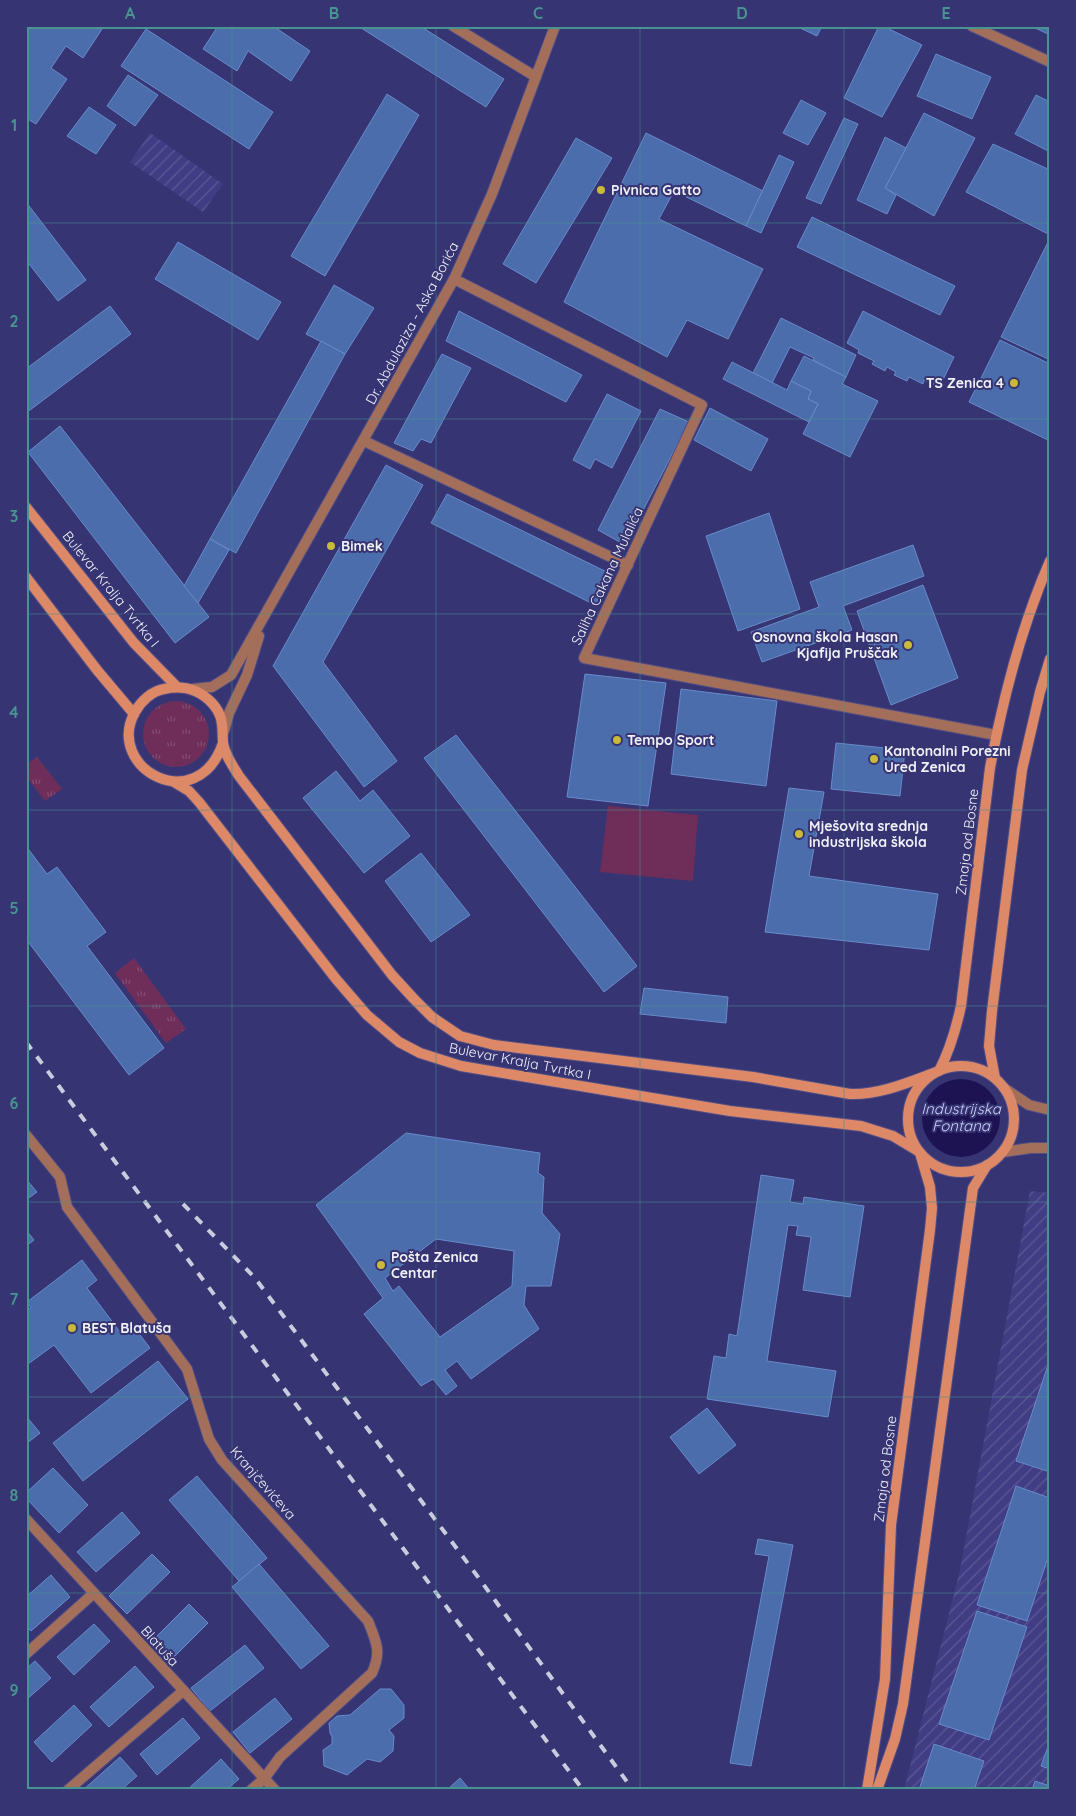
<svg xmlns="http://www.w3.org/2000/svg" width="1076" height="1816" font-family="Quicksand,sans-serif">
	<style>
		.industrial { fill: url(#industrial-furrows) }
		.grass { fill: url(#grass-tufts) }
		.park { fill: #6e2e59 }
		.water { fill: #1d1352 }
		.building { fill: #4c6dab; stroke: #688bcb; fill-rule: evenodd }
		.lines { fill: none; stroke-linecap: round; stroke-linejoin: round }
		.street-casing { stroke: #514e86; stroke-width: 12 }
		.secondary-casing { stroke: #514e86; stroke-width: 12 }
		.street { stroke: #a46f5a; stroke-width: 10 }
		.secondary { stroke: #dd8867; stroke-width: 10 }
		.rail { stroke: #cbcbde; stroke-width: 4; stroke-dasharray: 9 9; stroke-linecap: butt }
		.grid { fill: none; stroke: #479490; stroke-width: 1; stroke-opacity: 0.55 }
		.poi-dot { fill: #caba3a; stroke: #373473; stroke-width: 2 }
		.labels { text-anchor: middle; stroke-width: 4; stroke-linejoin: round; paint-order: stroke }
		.poi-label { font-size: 14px; font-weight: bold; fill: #eff0f8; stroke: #373473; text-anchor: start }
		.street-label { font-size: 14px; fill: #eff0f8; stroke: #373473 }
		.water-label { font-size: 15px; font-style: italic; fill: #cccff7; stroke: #373473 }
		.neatline { fill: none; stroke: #479490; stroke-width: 2 }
		.grid-label { font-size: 16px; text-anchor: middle; font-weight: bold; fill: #479490 }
	</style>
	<defs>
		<pattern id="industrial-furrows" width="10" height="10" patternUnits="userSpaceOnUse" patternTransform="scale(1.25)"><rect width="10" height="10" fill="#413d84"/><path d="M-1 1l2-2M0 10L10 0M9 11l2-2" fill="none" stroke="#5d5996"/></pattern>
		<pattern id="grass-tufts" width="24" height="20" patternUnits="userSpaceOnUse" patternTransform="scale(1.25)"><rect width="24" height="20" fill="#6e2e59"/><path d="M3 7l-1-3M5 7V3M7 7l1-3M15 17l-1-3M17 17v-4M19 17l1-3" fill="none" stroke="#834d72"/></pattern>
	</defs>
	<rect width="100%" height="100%" fill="#373473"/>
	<g class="industrial">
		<polygon points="150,133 223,184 203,212 130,162"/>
		<polygon points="1030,1191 1050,1193 1050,1790 904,1790 960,1570"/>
	</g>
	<g class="grass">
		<circle cx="176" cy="734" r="33"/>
		<polygon points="37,757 62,789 45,801 26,776 26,765"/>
		<polygon points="134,958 186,1029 166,1043 115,973"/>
	</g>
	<polygon class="park" points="608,806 698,815 693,881 600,872"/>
	<circle class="water" cx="961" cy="1118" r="39"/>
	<g class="building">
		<polygon points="26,26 104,26 83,58 66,46 51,68 67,79 36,124 26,118"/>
		<polygon points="218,26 273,26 310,51 291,81 248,51 237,71 203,49"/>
		<polygon points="358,26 420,26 504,79 486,107"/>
		<polygon points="796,26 822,26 817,36"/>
		<polygon points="879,26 883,26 922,45 882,117 844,98"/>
		<polygon points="1031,26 1050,26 1050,35"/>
		<polygon points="146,29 273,112 249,149 121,66"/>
		<polygon points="936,54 991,77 972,119 917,96"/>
		<polygon points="128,75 158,95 135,126 107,106"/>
		<polygon points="387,94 419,115 325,276 291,256"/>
		<polygon points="1036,95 1050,102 1050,152 1015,134"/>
		<polygon points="801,100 826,113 808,145 783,133"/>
		<polygon points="89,107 116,125 96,154 67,136"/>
		<polygon points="924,113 975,138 934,216 885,188"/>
		<polygon points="844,118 858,124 821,204 806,198"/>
		<polygon points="646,133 763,191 746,226 674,191 659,219 763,269 728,339 687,320 667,357 564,302"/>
		<polygon points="885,137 906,148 885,188 896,195 887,214 857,200"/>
		<polygon points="576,138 612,158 536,283 503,264"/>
		<polygon points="993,144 1050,170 1050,235 966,192"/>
		<polygon points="779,155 794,162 761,233 746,226"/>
		<polygon points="26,202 86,280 58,301 26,260"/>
		<polygon points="812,217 955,286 940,315 797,247"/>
		<polygon points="1050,238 1050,356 1048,359 1001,337"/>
		<polygon points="178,242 281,302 258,340 155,279"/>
		<polygon points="334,285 374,308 345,354 306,334"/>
		<polygon points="110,306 131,334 26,413 26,369"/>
		<polygon points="459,311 582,375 566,402 446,341"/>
		<polygon points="863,311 954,357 939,388 924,380 923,384 909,377 907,381 894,375 896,372 887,367 885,371 872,364 874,361 858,353 859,350 847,343"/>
		<polygon points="781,318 856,355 846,377 813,360 814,358 790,347 772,383 753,373"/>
		<polygon points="1000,340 1050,364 1050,441 969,402"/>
		<polygon points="321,341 345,354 236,553 210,539"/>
		<polygon points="442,354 471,368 431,443 421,439 413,451 394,443"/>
		<polygon points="804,356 846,377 842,384 878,401 850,457 803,434 818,404 808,399 811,391 791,381"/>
		<polygon points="732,362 787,390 791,381 811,391 808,399 818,404 809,422 723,379"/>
		<polygon points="607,394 641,411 612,468 595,459 590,469 573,460"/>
		<polygon points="710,408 768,439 751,471 694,440"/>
		<polygon points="660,409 689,422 625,545 598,530"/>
		<polygon points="60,426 209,617 175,643 28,452"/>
		<polygon points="386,465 423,485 323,662 397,761 364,787 273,666"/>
		<polygon points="447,494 611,574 595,605 431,523"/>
		<polygon points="769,513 800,609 738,631 706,536"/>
		<polygon points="210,539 229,550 198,603 184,586"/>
		<polygon points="913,545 924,576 843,606 852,630 762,662 751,632 819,607 810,582"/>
		<polygon points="923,585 958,678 891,705 857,611"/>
		<polygon points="585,674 666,683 648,806 567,797"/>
		<polygon points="681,689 777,701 766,786 671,774"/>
		<polygon points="456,735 637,966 604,992 424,758"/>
		<polygon points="836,743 905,750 900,796 831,789"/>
		<polygon points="336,771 360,801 373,790 410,836 364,873 303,798"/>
		<polygon points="789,788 824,792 809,876 938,894 929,950 765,932"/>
		<polygon points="26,846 47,874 57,867 106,932 87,946 164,1048 129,1075 26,939"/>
		<polygon points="421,853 470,915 431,942 385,881"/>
		<polygon points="644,988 728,997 726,1023 640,1014"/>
		<path d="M406,1133L540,1153L538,1173L544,1177L542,1213L560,1234L551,1286H526L524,1305L539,1329L471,1379L457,1361L445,1370L457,1386L446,1395L433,1379L421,1386L364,1314L383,1298L316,1205ZM436,1239L514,1251L512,1286L440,1337L399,1286L393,1291L385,1278Z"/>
		<polygon points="761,1175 794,1180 790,1202 803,1204 804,1197 864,1206 850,1297 803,1290 811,1237 796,1235 798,1226 788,1225 767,1361 836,1371 828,1417 707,1399 714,1356 726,1358 729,1334 737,1336"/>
		<polygon points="26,1179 37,1192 26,1200"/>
		<polygon points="26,1230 34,1240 26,1246"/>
		<polygon points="82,1260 97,1280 87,1288 120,1332 131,1323 150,1348 91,1393 54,1345 28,1364 26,1362 26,1311 31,1308 27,1302"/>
		<polygon points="1050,1359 1050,1472 1016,1461"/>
		<polygon points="158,1361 188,1399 83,1481 53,1443"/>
		<polygon points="707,1408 736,1445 699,1474 670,1437"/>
		<polygon points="26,1416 40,1433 26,1444"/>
		<polygon points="53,1468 88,1505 59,1533 26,1498 26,1493"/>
		<polygon points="197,1476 267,1558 239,1581 169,1500"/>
		<polygon points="1016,1486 1050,1498 1050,1551 1027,1621 977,1605"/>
		<polygon points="122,1512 140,1533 96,1572 77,1552"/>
		<polygon points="758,1539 793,1545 751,1766 730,1763 769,1556 755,1554"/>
		<polygon points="152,1554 170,1572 127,1614 109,1596"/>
		<polygon points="259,1564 329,1646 301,1669 232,1587"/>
		<polygon points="51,1575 70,1597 31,1631 26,1626 26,1597"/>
		<polygon points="189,1604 208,1623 169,1662 150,1643"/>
		<polygon points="977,1611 1027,1627 989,1740 939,1724"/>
		<polygon points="94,1624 110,1641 74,1675 57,1657"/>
		<polygon points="245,1645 264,1668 210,1711 191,1688"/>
		<polygon points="35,1661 51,1678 26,1700 26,1669"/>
		<polygon points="135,1666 154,1687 109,1727 90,1707"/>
		<polygon points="380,1689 391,1689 404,1705 404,1718 389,1730 394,1736 393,1751 380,1762 367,1759 347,1775 324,1766 323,1750 332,1744 332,1737 330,1733 329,1723 337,1716 350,1715"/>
		<polygon points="275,1698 292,1719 250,1753 233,1732"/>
		<polygon points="74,1705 92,1725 52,1762 34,1742"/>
		<polygon points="183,1718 200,1738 157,1775 140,1754"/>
		<polygon points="1050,1741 1050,1769 1041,1766"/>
		<polygon points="934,1744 984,1761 974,1790 919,1790"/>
		<polygon points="120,1757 137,1776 121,1790 83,1790"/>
		<polygon points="221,1759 239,1779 226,1790 187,1790"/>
		<polygon points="460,1778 470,1790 447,1790"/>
		<polygon points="1035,1781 1050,1786 1050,1790 1032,1790"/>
	</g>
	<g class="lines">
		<defs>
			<g id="street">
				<polyline points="453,26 536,77"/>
				<polyline points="972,26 1050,62"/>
				<polyline points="454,279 702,405 584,658 996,735"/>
				<polyline points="364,441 628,565"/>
				<polyline points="192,689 212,687 231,675 441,302 454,279 492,194 555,26"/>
				<polyline points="224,731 229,713 247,675 259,636"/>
				<polyline points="1004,1088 1029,1105 1050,1110"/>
				<path d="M26,1135L60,1177L67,1207L187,1369L209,1439L222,1460L368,1621C376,1641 382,1652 372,1673L280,1757L264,1779L251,1790"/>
				<polyline points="1003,1152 1031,1148 1050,1148"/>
				<polyline points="26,1519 275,1790"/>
				<polyline points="26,1654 94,1593"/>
				<polyline points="68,1790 183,1691"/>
			</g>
			<g id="secondary">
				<polyline points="26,507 134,643 177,687"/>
				<polyline points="26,577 97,670 134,714"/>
				<path d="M223,743C197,819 104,768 135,712C141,701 152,691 164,689C182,685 199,689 212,703C224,716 222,727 223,742C224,754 233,766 239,776L392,975L414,999L432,1017L460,1036L494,1045L753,1077L850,1094C879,1095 907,1083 934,1073"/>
				<polyline points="174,782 189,791 199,802 336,979 367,1015 399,1042 420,1053 461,1066 730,1111 861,1126 893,1136 918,1151"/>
				<circle cx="961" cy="1119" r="53"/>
				<path d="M939,1071C950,1050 956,1029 961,1006L990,768C1003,698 1021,627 1050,561"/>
				<polyline points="995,1078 989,1046 992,1011 1022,770 1040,692 1050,659"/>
				<polyline points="867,1790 885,1679 891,1525 930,1230 932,1208 930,1187 920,1153"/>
				<polyline points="877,1790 895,1739 903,1704 973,1188 987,1165"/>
			</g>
		</defs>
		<use href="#street" class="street-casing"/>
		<use href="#secondary" class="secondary-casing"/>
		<use href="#street" class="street"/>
		<use href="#secondary" class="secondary"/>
		<g class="rail">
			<polyline points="26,1042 583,1790"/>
			<polyline points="183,1204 255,1278 478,1577 633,1790"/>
		</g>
	</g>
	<path class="grid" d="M232,26V1790M436,26V1790M640,26V1790M844,26V1790M26,223H1050M26,419H1050M26,614H1050M26,810H1050M26,1006H1050M26,1202H1050M26,1397H1050M26,1593H1050"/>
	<g class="poi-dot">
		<circle cx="601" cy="190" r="5"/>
		<circle cx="1014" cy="383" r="5"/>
		<circle cx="331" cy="546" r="5"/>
		<circle cx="908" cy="645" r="5"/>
		<circle cx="617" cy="740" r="5"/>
		<circle cx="874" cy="759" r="5"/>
		<circle cx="799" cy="834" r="5"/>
		<circle cx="381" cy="1265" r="5"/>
		<circle cx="72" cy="1328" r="5"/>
	</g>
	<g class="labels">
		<g class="poi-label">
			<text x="611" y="195">Pivnica Gatto</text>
			<text x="1004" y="388" text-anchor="end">TS Zenica 4</text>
			<text x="341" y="551">Bimek</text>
			<text x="898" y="642" text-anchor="end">Osnovna škola Hasan<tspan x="898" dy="16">Kjafija Pruščak</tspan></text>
			<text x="627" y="745">Tempo Sport</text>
			<text x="884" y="756">Kantonalni Porezni<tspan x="884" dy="16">Ured Zenica</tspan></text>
			<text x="809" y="831">Mješovita srednja<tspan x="809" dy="16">industrijska škola</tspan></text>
			<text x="391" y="1262">Pošta Zenica<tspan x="391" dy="16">Centar</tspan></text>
			<text x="82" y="1333">BEST Blatuša</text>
		</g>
		<g class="street-label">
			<text transform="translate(412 323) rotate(-62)" y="5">Dr. Abdulaziza - Aska Borića</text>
			<text transform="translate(607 576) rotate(-65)" y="5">Saliha Cakana Mulalića</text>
			<text transform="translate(111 589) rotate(51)" y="5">Bulevar Kralja Tvrtka I</text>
			<text transform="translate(967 842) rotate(-83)" y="5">Zmaja od Bosne</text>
			<text transform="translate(520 1061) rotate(11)" y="5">Bulevar Kralja Tvrtka I</text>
			<text transform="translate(885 1469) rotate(-83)" y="5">Zmaja od Bosne</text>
			<text transform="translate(263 1483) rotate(49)" y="5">Kranjčevićeva</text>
			<text transform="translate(160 1646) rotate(48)" y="5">Blatuša</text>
		</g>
		<g class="water-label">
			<text x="961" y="1114">Industrijska<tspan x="961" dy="17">Fontana</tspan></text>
		</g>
	</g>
	<rect width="1076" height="1816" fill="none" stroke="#373473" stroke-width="55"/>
	<rect x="28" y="28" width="1020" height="1760" class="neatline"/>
	<g class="grid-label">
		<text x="130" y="19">A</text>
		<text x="334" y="19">B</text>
		<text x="538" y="19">C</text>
		<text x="742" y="19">D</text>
		<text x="946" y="19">E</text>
		<text x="14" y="131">1</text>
		<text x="14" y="327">2</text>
		<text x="14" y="522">3</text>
		<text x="14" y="718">4</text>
		<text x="14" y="914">5</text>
		<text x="14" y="1109">6</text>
		<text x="14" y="1305">7</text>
		<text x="14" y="1501">8</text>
		<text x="14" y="1696">9</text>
	</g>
</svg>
